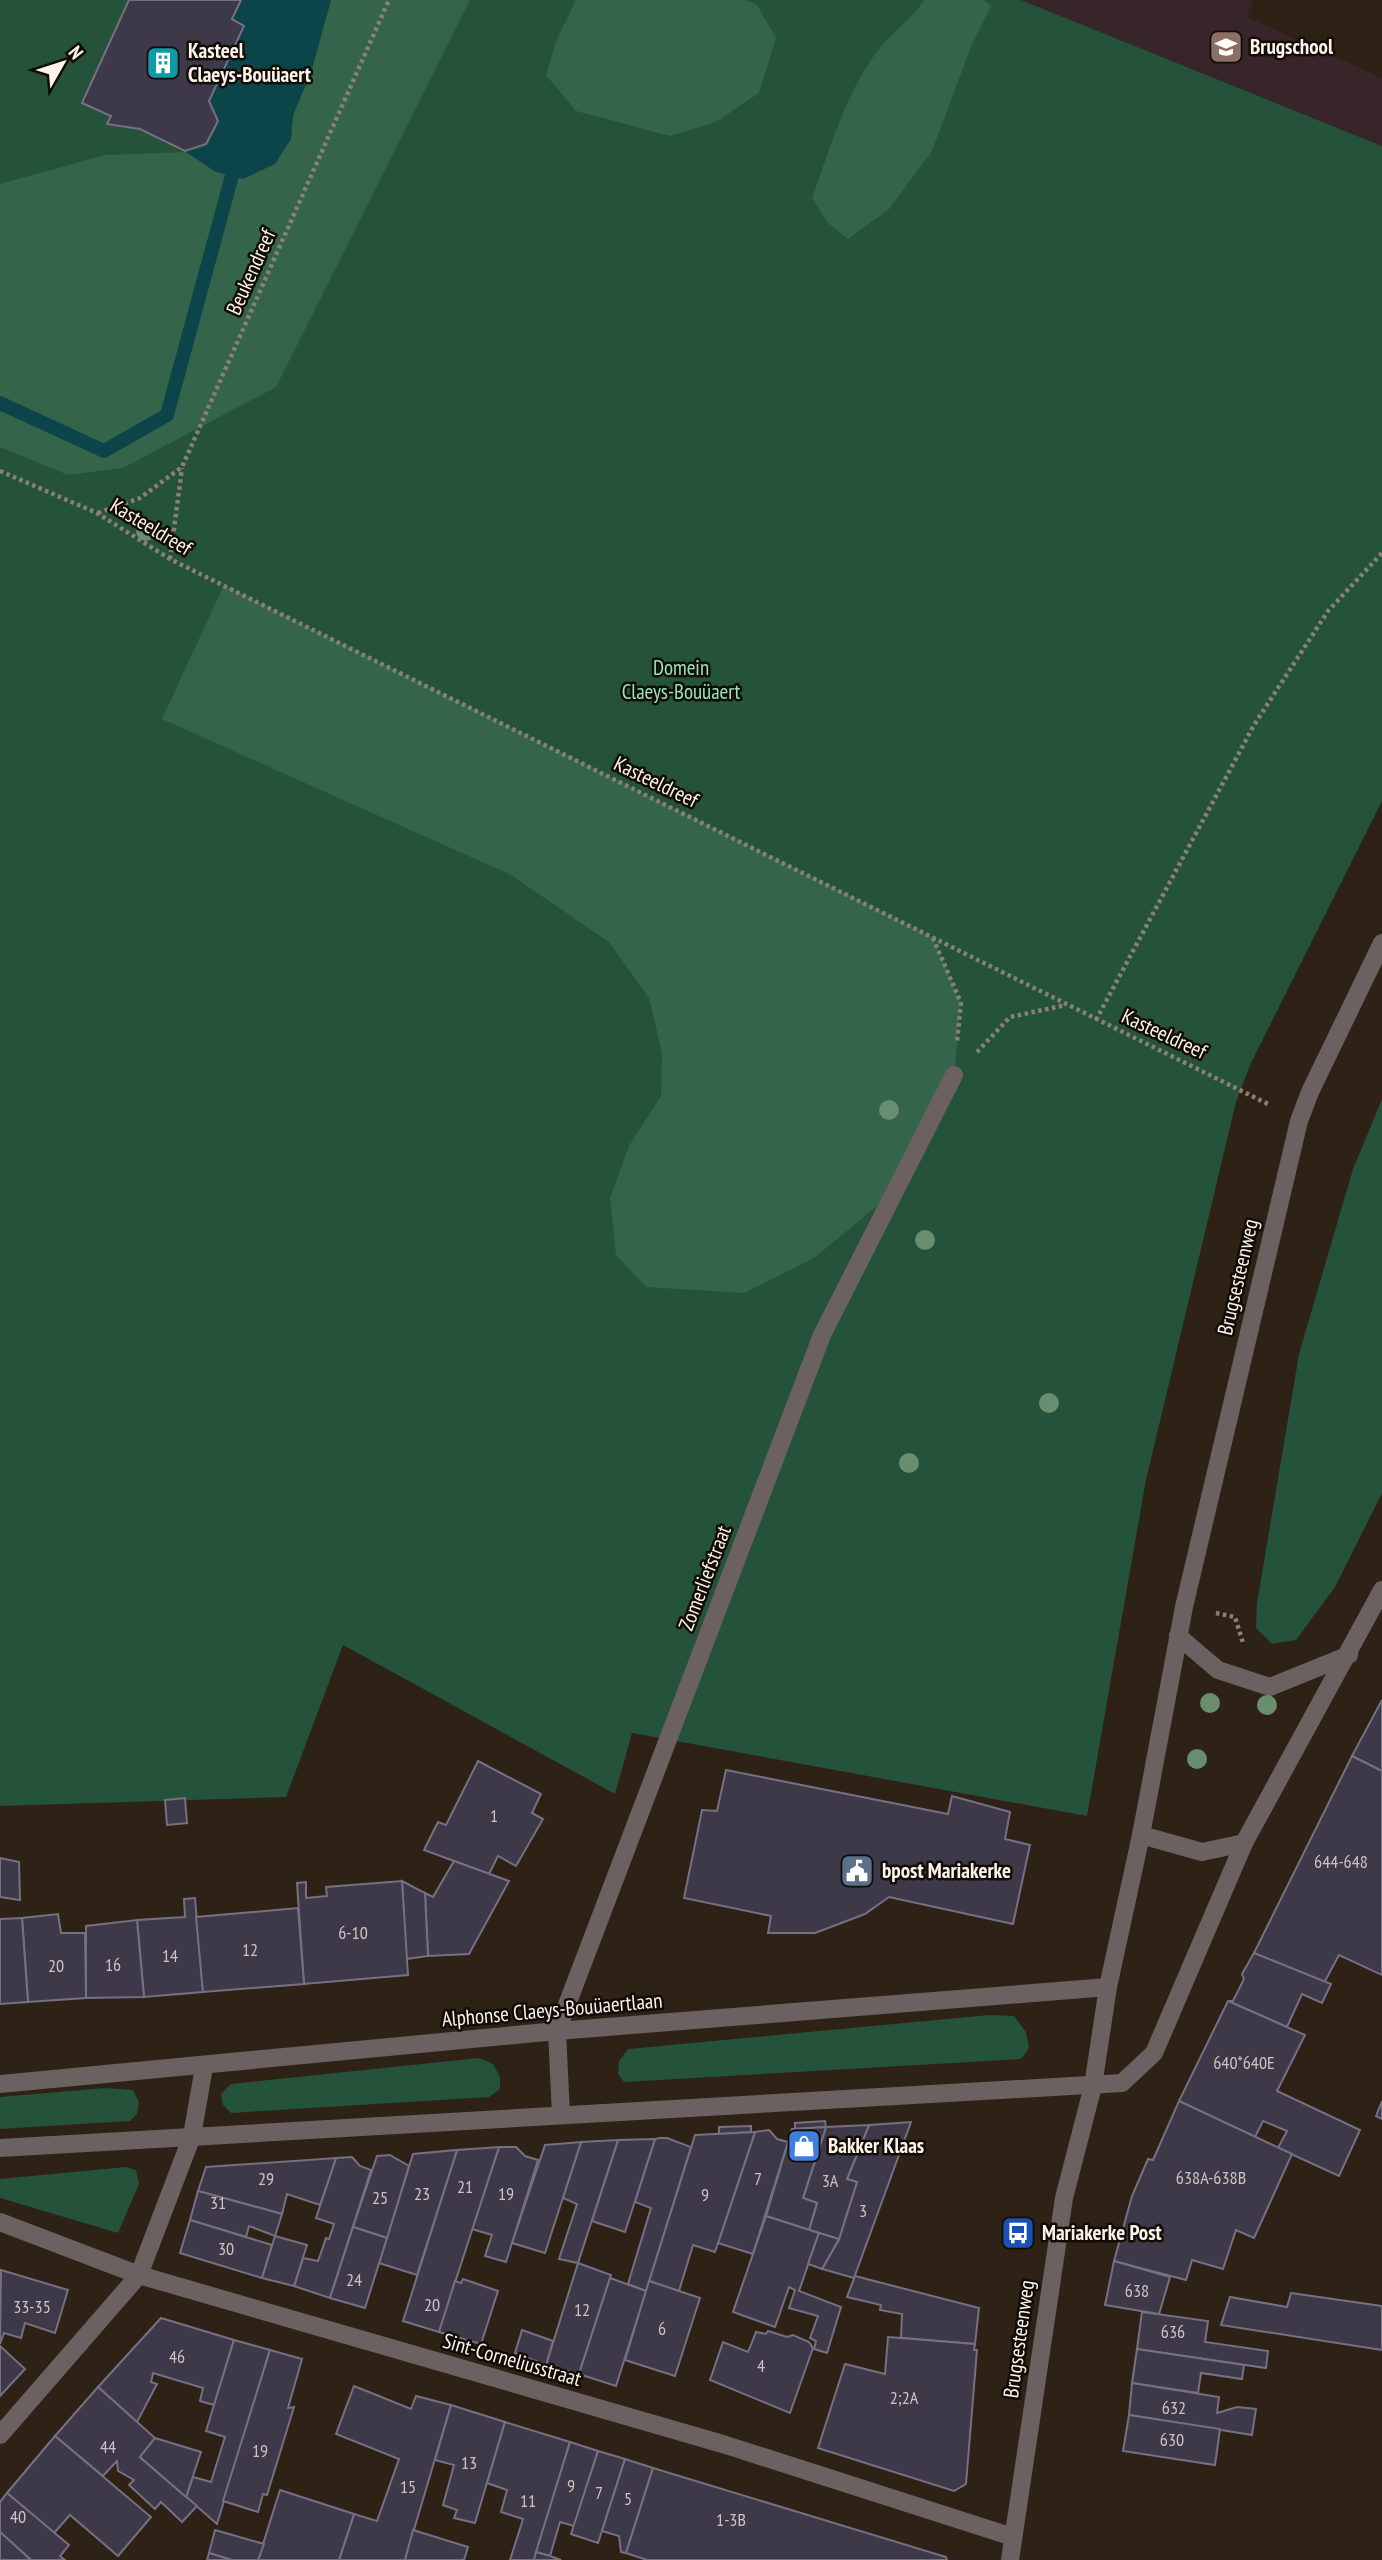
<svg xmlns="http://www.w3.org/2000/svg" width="1382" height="2560" font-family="'PT Sans Narrow',sans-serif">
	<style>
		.education { fill: #38252a }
		.green { fill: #24523a }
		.forest { fill: #34654a }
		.water { fill: #0c4549 }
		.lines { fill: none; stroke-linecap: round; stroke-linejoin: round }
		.stream { stroke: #0c4549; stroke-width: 14 }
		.building { fill: #3e3949; stroke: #757082; stroke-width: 2 }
		.path { stroke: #8b8076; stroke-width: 4.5; stroke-dasharray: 3.5 3.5; stroke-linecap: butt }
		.minor { stroke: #6b6160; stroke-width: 18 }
		.tree { fill: #688d6f }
		.labels { text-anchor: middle; stroke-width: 5; stroke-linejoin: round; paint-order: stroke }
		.number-label { font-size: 18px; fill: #ccc4c2 }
		.poi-label { font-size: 21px; font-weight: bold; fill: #fcf3eb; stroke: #120c07; text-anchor: start }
		.street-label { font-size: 21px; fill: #fcf3eb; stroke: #120c07 }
		.park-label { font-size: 21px; fill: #97e5b8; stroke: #120c07 }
	</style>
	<rect width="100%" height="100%" fill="#2e2115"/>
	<polygon class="education" points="1021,0 1253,0 1247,17 1382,78 1382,146"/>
	<g class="green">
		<polygon points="0,0 1021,0 1382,146 1382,801 1250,1065 1236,1102 1146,1480 1087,1816 632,1733 615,1794 343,1645 286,1797 0,1806"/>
		<polygon points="1382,1099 1382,1493 1335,1587 1296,1640 1272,1644 1256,1628 1257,1603 1299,1354 1353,1169"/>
		<polygon points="989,2015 1014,2016 1026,2032 1029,2048 1021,2059 624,2082 618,2074 619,2061 628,2049"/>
		<polygon points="479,2058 493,2064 500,2077 500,2089 489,2097 231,2113 223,2105 221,2094 231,2084"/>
		<polygon points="106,2088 133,2090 139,2102 137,2114 130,2121 0,2129 0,2097"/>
		<polygon points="126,2167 136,2170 139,2184 118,2233 0,2198 0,2179"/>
	</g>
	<g class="forest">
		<polygon points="331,0 470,0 276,387 123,468 68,475 0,447 0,184 105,155 186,152 216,172 291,139 293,115 311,72"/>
		<polygon points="576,0 746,0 757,5 776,38 759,93 716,122 670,136 576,111 546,75 556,41"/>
		<path d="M924,0H984L991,6L972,44L932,151L889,209L848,239L827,222L812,198C831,146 847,87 883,44C897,28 913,18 924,0Z"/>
		<polygon points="224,585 933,937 961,1003 954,1075 894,1192 814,1258 744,1293 646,1287 616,1255 610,1198 629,1146 661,1096 662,1053 649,998 609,942 511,875 162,719"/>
	</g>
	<polygon class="water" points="241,0 331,0 311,72 293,115 291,139 275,164 243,179 216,172 186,152 207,146 218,124 208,101 244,27 232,19"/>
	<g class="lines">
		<polyline class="stream" points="0,403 104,451 167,415 237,157"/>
	</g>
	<g class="building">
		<polygon points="129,0 241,0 232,19 244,26 209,101 218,121 206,144 185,151 140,129 107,124 111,116 82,103"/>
		<polygon points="1382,1700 1382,1771 1352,1756"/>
		<polygon points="1352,1756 1382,1771 1382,1975 1339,1955 1324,1983 1254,1953"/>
		<polygon points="478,1761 541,1794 532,1813 543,1819 516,1866 498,1856 489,1874 424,1850 438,1822 446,1825"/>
		<polygon points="726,1770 948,1814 952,1796 1010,1812 1005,1839 1030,1845 1013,1924 889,1897 865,1914 815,1933 768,1933 771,1916 684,1898 702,1810 717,1811"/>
		<polygon points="185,1798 187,1823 167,1825 165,1800"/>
		<polygon points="0,1858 19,1862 20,1900 0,1897"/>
		<polygon points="454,1861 509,1881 469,1954 428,1956 425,1893 433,1897"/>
		<polygon points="402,1881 425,1893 428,1956 406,1959"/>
		<polygon points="402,1881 408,1975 304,1984 297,1883 306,1882 306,1898 327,1896 326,1887"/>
		<polygon points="195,1898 203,1992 144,1997 137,1920 185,1917 184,1899"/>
		<polygon points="298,1908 304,1984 203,1992 196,1917"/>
		<polygon points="58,1914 61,1933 85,1933 86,1998 28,2002 22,1918"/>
		<polygon points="22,1918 28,2002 0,2004 0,1919"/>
		<polygon points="137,1920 144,1997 86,1998 86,1926"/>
		<polygon points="1254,1953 1331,1984 1322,2003 1302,1994 1287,2027 1228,2001 1233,2001 1244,1979 1242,1974"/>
		<polygon points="1228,2001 1305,2035 1277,2091 1360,2130 1339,2176 1278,2148 1287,2131 1263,2121 1255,2137 1179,2101"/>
		<polygon points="1179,2101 1292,2154 1254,2238 1236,2230 1223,2269 1192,2260 1186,2280 1114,2261 1132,2196 1148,2159 1153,2160"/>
		<polygon points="1382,2101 1382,2119 1376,2116"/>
		<polygon points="825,2121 826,2127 795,2129 795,2123"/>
		<polygon points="911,2122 854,2278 822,2269 839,2239 857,2182 847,2179 869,2125"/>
		<polygon points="869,2125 847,2179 857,2182 839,2239 809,2230 817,2203 803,2198 826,2127"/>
		<polygon points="751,2126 751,2132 719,2134 719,2127"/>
		<polygon points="826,2127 803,2198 817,2203 809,2230 766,2216 792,2129"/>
		<polygon points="769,2130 777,2139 788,2142 753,2254 718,2243 755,2132"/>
		<polygon points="755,2132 715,2252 693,2245 679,2291 649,2281 695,2135"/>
		<polygon points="660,2138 667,2138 691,2147 646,2291 628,2284 651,2208 635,2202 655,2139"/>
		<polygon points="655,2139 625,2232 592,2221 618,2140"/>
		<polygon points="618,2140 578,2263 559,2259 577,2204 563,2198 581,2142"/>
		<polygon points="581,2142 545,2253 512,2243 545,2145"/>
		<polygon points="499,2147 516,2147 525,2156 538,2160 506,2262 485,2256 492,2235 472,2229"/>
		<polygon points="499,2147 439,2332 403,2321 457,2150"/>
		<polygon points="457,2150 417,2275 379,2263 413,2154"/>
		<polygon points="390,2155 409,2166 387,2238 353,2227 377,2156"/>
		<polygon points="352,2157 360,2166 371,2170 330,2298 294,2286 303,2258 318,2261 326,2238 329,2239 334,2224 316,2218 336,2158"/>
		<polygon points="336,2158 320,2205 287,2194 282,2214 198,2191 206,2167"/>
		<polygon points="198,2191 282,2214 275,2236 249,2226 246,2237 190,2220"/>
		<polygon points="766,2216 819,2233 799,2291 841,2307 827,2353 814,2349 816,2341 810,2338 818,2316 789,2308 795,2290 789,2287 775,2327 733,2312"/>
		<polygon points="190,2220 272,2245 262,2278 180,2253"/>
		<polygon points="353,2227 387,2238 365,2308 330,2298"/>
		<polygon points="819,2233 839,2239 822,2269 808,2264"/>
		<polygon points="275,2236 307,2245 294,2286 262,2278"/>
		<polygon points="1114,2261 1170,2277 1159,2314 1105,2305"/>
		<polygon points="578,2263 611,2275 579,2374 546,2365"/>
		<polygon points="1,2270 68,2290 55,2333 25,2323 21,2338 4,2333 0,2344"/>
		<polygon points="855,2276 979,2308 975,2344 901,2338 902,2314 880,2310 881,2305 847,2297"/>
		<polygon points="610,2278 646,2291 616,2386 579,2374"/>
		<polygon points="463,2279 498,2291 481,2344 439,2332 455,2281 461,2283"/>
		<polygon points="649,2281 700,2298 675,2376 625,2360"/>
		<polygon points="1291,2293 1382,2306 1382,2350 1221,2325 1230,2297 1287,2307"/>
		<polygon points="1142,2312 1208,2321 1205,2342 1268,2351 1266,2368 1137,2349"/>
		<polygon points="161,2318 234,2340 214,2405 200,2401 203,2388 153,2373 151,2382 157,2384 137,2422 98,2387"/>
		<polygon points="522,2330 553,2341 546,2365 515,2353"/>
		<polygon points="768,2331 787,2337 793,2335 809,2342 813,2348 790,2413 710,2380 723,2342 748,2352 756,2332 766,2334"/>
		<polygon points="888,2337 975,2344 974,2350 977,2350 966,2484 954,2491 818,2448 845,2364 885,2374"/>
		<polygon points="234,2340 270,2350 217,2524 186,2497 193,2477 211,2482 225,2437 206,2431"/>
		<polygon points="0,2346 25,2369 0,2396"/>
		<polygon points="1137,2349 1244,2365 1242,2379 1201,2373 1198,2393 1132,2383"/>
		<polygon points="270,2350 302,2359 288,2408 294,2407 267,2495 263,2494 258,2512 223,2501"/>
		<polygon points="1132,2383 1219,2397 1217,2413 1237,2407 1256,2409 1252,2435 1129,2415"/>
		<polygon points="354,2386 411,2409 416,2396 451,2405 405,2560 339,2560 354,2514 377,2521 399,2459 336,2434"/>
		<polygon points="98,2387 155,2438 140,2457 197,2506 182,2522 161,2502 155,2509 129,2485 134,2480 118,2471 117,2461 103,2476 55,2436"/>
		<polygon points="451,2405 505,2422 475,2523 454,2518 457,2510 443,2505 454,2465 435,2460"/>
		<polygon points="1129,2415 1220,2429 1215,2465 1123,2451"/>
		<polygon points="505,2422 570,2442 534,2560 510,2560 523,2519 501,2512 507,2490 487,2483"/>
		<polygon points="55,2436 151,2517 118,2556 70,2515 54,2533 7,2493"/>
		<polygon points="155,2438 201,2452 186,2497 140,2457"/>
		<polygon points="570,2442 598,2451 574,2526 560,2522 550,2556 536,2552"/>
		<polygon points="598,2451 625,2459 598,2543 571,2534"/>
		<polygon points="625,2459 653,2468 626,2553 621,2552 619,2536 602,2531"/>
		<polygon points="653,2468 946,2557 947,2560 647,2560 626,2553"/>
		<polygon points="280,2490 354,2514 339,2560 258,2560"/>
		<polygon points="7,2493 69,2545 60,2556 65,2560 31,2560 0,2532 0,2502"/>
		<polygon points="215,2530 264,2544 258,2560 232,2560 209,2553"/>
		<polygon points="413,2530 468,2547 464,2560 405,2560"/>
		<polygon points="0,2532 31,2560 0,2560"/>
		<polygon points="536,2552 550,2556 561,2560 534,2560"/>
		<polygon points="209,2553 232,2560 207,2560"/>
	</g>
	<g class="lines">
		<g class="path">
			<polyline points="0,471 97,513 170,559 1270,1105"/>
			<polyline points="98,513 140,498 182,467 389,0"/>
			<polyline points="170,559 182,468"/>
			<polyline points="933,938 961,1003 957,1042"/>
			<polyline points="1096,1020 1254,725 1328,611 1382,553"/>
			<polyline points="977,1052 1010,1017 1066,1005"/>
			<polyline points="1216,1613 1235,1617 1243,1643"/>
		</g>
		<g class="minor">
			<polyline points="1178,1636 1218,1670 1270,1687 1349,1655"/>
			<polyline points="1141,1835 1202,1852 1244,1843"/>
			<polyline points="0,2084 557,2031 1108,1987"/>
			<polyline points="561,2114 557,2031 822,1335 954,1075"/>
			<polyline points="0,2148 1122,2083 1154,2053 1244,1843 1382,1590"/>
			<polyline points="0,2222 139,2275 726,2445 1013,2537"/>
			<polyline points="0,2435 139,2275 192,2136 204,2067"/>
			<polyline points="1010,2560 1064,2198 1093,2086 1108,1987 1141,1835 1184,1607 1299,1121 1310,1092 1382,943"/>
		</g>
	</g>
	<g class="tree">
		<circle cx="146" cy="531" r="10"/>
		<circle cx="889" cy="1110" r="10"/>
		<circle cx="925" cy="1240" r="10"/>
		<circle cx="1049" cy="1403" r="10"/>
		<circle cx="909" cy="1463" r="10"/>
		<circle cx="1210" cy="1703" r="10"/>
		<circle cx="1267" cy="1705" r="10"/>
		<circle cx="1197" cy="1759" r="10"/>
	</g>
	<defs>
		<symbol id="school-square" viewBox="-11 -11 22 22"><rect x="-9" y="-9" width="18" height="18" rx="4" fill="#8d6e63" stroke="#120c07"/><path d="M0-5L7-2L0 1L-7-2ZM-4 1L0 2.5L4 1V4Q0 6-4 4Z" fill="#fff"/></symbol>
		<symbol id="building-square" viewBox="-11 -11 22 22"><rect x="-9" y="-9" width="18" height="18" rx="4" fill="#0f9aa8" stroke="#120c07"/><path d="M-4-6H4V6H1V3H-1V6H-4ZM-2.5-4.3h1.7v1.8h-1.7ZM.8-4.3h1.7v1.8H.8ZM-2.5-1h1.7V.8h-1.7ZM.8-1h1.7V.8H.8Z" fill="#fff"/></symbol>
		<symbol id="civic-square" viewBox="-11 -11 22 22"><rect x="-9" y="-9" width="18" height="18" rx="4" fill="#5c6f8a" stroke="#120c07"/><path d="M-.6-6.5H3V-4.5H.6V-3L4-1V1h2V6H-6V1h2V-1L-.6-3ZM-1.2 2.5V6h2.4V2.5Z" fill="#fff"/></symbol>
		<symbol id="shop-square" viewBox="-11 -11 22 22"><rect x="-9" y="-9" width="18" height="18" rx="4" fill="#3f7fe0" stroke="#120c07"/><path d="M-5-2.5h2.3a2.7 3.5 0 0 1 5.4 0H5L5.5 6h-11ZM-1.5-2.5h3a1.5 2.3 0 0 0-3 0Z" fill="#fff"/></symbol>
		<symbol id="bus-square" viewBox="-11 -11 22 22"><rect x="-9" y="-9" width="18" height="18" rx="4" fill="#1a4fb4" stroke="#120c07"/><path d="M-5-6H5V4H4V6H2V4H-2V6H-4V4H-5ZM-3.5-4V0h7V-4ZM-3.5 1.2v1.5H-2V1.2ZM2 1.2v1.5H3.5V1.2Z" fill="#fff"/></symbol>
	</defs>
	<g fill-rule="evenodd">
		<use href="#school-square" x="1207" y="28" width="38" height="38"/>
		<use href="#building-square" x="144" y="44" width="38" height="38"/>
		<use href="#civic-square" x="838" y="1852" width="38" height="38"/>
		<use href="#shop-square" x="785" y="2127" width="38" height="38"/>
		<use href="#bus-square" x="999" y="2214" width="38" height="38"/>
	</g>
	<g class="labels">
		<g class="number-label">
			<text x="494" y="1822">1</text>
			<text x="1341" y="1868">644-648</text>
			<text x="353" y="1939">6-10</text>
			<text x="250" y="1956">12</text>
			<text x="170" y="1962">14</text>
			<text x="113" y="1971">16</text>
			<text x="56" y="1972">20</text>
			<text x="1244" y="2069">640*640E</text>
			<text x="1211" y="2184">638A-638B</text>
			<text x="266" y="2185">29</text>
			<text x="758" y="2185">7</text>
			<text x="830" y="2187">3A</text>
			<text x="465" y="2193">21</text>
			<text x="422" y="2200">23</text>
			<text x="506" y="2200">19</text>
			<text x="705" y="2201">9</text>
			<text x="380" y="2204">25</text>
			<text x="218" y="2209">31</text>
			<text x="863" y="2217">3</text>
			<text x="226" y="2255">30</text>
			<text x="354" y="2286">24</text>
			<text x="1137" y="2297">638</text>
			<text x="432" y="2311">20</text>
			<text x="32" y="2313">33-35</text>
			<text x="582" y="2316">12</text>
			<text x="662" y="2335">6</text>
			<text x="1173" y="2338">636</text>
			<text x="177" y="2363">46</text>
			<text x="761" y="2372">4</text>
			<text x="904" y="2404">2;2A</text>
			<text x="1174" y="2414">632</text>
			<text x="1172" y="2446">630</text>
			<text x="108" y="2453">44</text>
			<text x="260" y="2457">19</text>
			<text x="469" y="2469">13</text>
			<text x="571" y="2492">9</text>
			<text x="408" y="2493">15</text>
			<text x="599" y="2499">7</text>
			<text x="628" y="2505">5</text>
			<text x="528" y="2507">11</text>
			<text x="18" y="2523">40</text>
			<text x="731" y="2526">1-3B</text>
		</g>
		<g class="poi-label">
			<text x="1250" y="54">Brugschool</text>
			<text x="188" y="58">Kasteel<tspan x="188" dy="24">Claeys-Bouüaert</tspan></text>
			<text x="882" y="1878">bpost Mariakerke</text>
			<text x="828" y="2153">Bakker Klaas</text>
			<text x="1042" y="2240">Mariakerke Post</text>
		</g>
		<g class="street-label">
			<text transform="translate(251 272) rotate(-66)" y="7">Beukendreef</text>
			<text transform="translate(151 527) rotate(31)" y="7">Kasteeldreef</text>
			<text transform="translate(656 782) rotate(26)" y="7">Kasteeldreef</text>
			<text transform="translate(1164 1034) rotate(25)" y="7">Kasteeldreef</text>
			<text transform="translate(1238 1277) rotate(-77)" y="7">Brugsesteenweg</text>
			<text transform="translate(705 1578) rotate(-69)" y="7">Zomerliefstraat</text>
			<text transform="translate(552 2010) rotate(-5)" y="7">Alphonse Claeys-Bouüaertlaan</text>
			<text transform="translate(1019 2339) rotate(-82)" y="7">Brugsesteenweg</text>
			<text transform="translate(512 2360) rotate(16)" y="7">Sint-Corneliusstraat</text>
		</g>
		<g class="park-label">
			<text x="681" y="675">Domein<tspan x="681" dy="24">Claeys-Bouüaert</tspan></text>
		</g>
	</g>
	<g transform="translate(63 63) rotate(51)" stroke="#120c07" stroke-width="5" paint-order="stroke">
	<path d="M0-5L12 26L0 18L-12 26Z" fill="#fcf3eb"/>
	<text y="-10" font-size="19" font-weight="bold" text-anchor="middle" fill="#fcf3eb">N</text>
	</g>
</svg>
